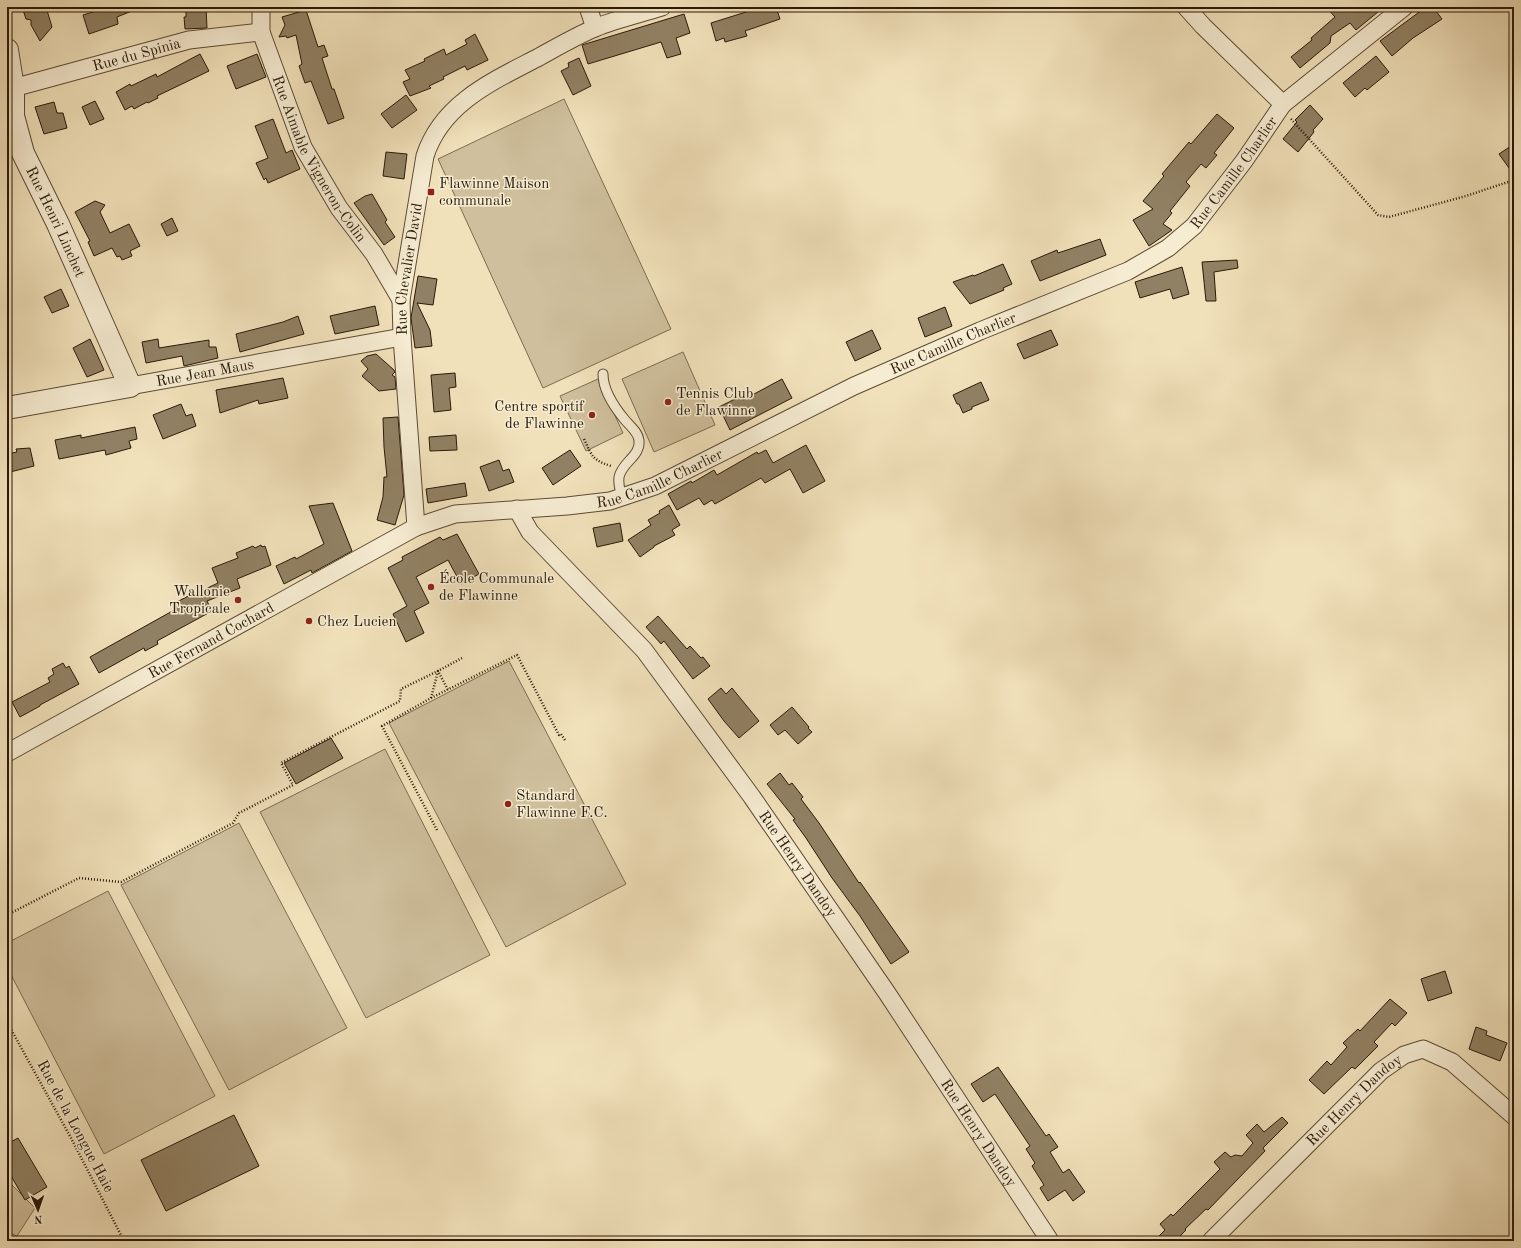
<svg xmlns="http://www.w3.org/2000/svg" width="1521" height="1248" font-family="'Old Standard TT',serif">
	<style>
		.green { fill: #cfbf9c; stroke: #7c6c52 }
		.building { fill: #918164; stroke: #2a1907 }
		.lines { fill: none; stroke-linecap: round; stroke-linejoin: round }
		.service-casing { stroke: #5c4b34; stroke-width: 11 }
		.minor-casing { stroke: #5c4b34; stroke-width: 19 }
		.tertiary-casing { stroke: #5c4b34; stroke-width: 24 }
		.path { stroke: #2a1907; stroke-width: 2.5; stroke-dasharray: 1 2; stroke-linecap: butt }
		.service { stroke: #f6ecd2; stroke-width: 9 }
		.minor { stroke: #f6ecd2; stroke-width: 17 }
		.tertiary { stroke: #f6ecd2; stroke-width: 22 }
		.poi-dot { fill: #8f2418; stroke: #f6ecd2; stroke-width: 1.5 }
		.labels { text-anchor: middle; stroke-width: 3; stroke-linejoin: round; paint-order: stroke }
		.street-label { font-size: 15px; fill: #2a1907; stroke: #f6ecd2 }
		.poi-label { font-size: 15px; fill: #2a1907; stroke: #f6ecd2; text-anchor: start }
	</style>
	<rect width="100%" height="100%" fill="#f1e1ba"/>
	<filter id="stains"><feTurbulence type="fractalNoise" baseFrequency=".005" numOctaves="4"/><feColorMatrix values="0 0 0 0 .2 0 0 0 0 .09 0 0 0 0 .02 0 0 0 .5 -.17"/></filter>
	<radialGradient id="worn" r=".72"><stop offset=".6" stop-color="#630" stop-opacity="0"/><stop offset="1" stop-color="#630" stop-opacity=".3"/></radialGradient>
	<g class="green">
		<polygon points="564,99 671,329 543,388 438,159"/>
		<polygon points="683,352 715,425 654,452 622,379"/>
		<polygon points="598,379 623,433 586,451 560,396"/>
		<polygon points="509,661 626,884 506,947 389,723"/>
		<polygon points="385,749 490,955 366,1018 260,812"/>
		<polygon points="239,823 347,1028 229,1090 121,885"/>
		<polygon points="108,891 215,1096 104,1154 7,967 7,943"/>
		<polygon points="9,1182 35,1208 17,1236 7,1232 7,1183"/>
	</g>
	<g class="building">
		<polygon points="22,7 46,7 52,27 40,41 31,25 31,20 26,19"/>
		<polygon points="109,7 139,7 139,8 117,17 118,24 89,34 83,15"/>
		<polygon points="186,7 206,7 207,28 185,29 184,17 186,17"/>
		<polygon points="762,7 776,7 780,19 745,31 747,36 725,42 724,38 716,41 711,23"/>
		<polygon points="1326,7 1384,7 1356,30 1350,23 1331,36 1330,43 1300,68 1291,57 1312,40 1311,38 1335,17"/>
		<polygon points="1426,7 1433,7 1442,19 1413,38 1392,56 1380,41"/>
		<polygon points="306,10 318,47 324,45 328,56 322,58 332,89 334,89 344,118 328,124 311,81 305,83 299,66 302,64 296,35 287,38 286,36 279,37 285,25 282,17"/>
		<polygon points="684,14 690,33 676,38 681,54 667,58 661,42 588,64 582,45"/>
		<polygon points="475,34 488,60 467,70 465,66 443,77 444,79 429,86 431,88 410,96 403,82 410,79 405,70 425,61 424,59 444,49 446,55 467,44 465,40"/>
		<polygon points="200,54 209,71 157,96 158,98 148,103 147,102 134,109 132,106 125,110 116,92 130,84 131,86 156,74 157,77"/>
		<polygon points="257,54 266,77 236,89 227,66"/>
		<polygon points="1376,56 1389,72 1367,90 1365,88 1355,97 1343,83"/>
		<polygon points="579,58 591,86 573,95 561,71 569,67 568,63"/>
		<polygon points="406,95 417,110 392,128 381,114"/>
		<polygon points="95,101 104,119 90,125 82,107"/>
		<polygon points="54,102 57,113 63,113 67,128 44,134 35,107"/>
		<polygon points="1310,105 1323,119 1313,130 1314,132 1298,152 1283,139 1297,122 1295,120"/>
		<polygon points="1217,114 1234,128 1214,153 1217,155 1206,168 1201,164 1186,182 1190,186 1170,211 1172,213 1163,224 1172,230 1149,246 1133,220 1153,209 1143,201 1164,176 1162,174 1189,142 1191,144"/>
		<polygon points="273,119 286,153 292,150 300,169 268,183 266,178 264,180 256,163 268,158 255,126"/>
		<polygon points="1514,144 1514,175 1499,154"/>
		<polygon points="386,152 407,154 404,179 383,176"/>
		<polygon points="372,194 387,220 385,222 395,237 384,245 354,203 365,196"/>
		<polygon points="95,201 105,205 100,212 110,233 129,224 140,246 130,251 132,256 122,260 120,256 117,257 112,248 94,256 88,242 90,241 75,212"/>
		<polygon points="172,218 178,231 167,236 161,224"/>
		<polygon points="1100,239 1106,255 1040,281 1031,261 1057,250 1058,253"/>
		<polygon points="1237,260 1238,268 1214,272 1216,301 1206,301 1202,262"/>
		<polygon points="1003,264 1012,284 1003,288 1004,290 970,304 953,282 973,275 974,276"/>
		<polygon points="1182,267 1189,294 1173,299 1170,289 1140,298 1135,282"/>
		<polygon points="418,276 437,279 433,305 417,303 430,330 432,346 415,348 411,318"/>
		<polygon points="61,289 69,306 52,313 44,297"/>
		<polygon points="375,306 379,325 335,334 330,316"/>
		<polygon points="945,307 952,326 925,337 918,318"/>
		<polygon points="298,316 304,334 240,352 236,334 283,322"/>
		<polygon points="872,330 881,349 855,361 846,342"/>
		<polygon points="1051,330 1058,345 1024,359 1017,344"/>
		<polygon points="90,339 104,370 87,377 73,348"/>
		<polygon points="158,339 159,348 209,340 209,347 216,347 218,358 184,366 182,356 146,363 142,342"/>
		<polygon points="376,354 394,370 395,372 392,375 395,377 396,389 379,391 362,376 368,369 361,361 367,356"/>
		<polygon points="455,373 456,387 449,388 451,410 434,412 431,375"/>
		<polygon points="283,378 288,398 259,404 258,400 220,413 216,390"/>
		<polygon points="782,379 792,398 730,430 719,407 741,396 743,400"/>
		<polygon points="981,382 989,400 972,407 972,409 963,413 959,404 957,404 953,395"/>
		<polygon points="181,404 186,416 192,414 196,426 163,439 153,415"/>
		<polygon points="398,417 404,495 395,525 377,520 383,497 384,477 387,477 384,447 383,418"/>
		<polygon points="135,427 137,439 129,441 131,448 106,455 105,450 59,459 55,440 81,435 81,438"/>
		<polygon points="456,435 457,450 430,451 429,437"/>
		<polygon points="806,445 825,481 803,493 790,469 765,483 761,478 715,504 712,500 704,505 699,498 677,510 668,494 691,481 692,483 714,470 717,475 757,452 758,454 766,450 773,463"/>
		<polygon points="30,448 34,466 10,472 7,454 17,452 16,449"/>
		<polygon points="570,450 581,466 553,485 542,468"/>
		<polygon points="499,460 503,471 509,469 514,482 489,491 480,467"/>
		<polygon points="465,483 467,496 428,503 426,489"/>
		<polygon points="333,503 352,551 312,573 311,570 284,584 276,566 295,557 296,559 324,544 309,506"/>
		<polygon points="669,505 680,525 672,530 675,535 654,546 654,547 640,557 628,540 651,525 648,520 660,513 659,511"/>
		<polygon points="620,523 623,541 597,547 593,528"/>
		<polygon points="457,534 479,574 461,584 448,560 416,577 429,603 414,611 424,633 406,642 393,614 407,606 388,568 403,560 402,557 440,537 443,540"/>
		<polygon points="261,545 262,547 265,546 271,565 237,579 240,588 207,601 212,611 157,641 158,644 145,651 144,648 99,673 90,657 176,609 173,604 194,593 195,594 218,583 212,568 238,558 236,553 253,546 255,548"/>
		<polygon points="658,616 687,649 690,646 701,658 703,657 710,666 693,679 664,641 661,644 646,627"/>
		<polygon points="63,663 66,668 69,666 79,684 40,705 40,706 20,717 12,702 50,682 48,678 54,674 52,669"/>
		<polygon points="721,688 726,694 732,688 759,721 739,738 724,721 708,699"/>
		<polygon points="792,707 809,727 808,728 812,732 798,744 785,730 778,735 770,725"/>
		<polygon points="331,738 343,758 296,784 284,763"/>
		<polygon points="780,773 789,785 792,783 803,797 801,799 819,823 859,883 860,882 909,952 891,964 860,916 832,878 806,838 793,820 795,819 767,784"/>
		<polygon points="1445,971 1452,993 1428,1001 1421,979"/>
		<polygon points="1390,999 1407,1013 1395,1026 1392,1023 1374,1042 1378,1046 1355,1069 1352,1067 1324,1094 1309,1080 1327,1061 1331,1065 1347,1047 1343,1043 1358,1029 1360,1031"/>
		<polygon points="1476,1027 1487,1031 1486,1035 1507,1043 1500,1061 1469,1049"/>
		<polygon points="998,1067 1046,1136 1049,1134 1058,1147 1050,1152 1063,1173 1069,1169 1085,1192 1073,1201 1065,1190 1048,1201 1040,1188 1044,1185 1032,1166 1035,1163 1026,1149 1030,1146 995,1094 983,1102 971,1084"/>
		<polygon points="234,1115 259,1166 166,1211 141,1160"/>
		<polygon points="1282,1117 1288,1123 1263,1148 1265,1151 1208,1210 1206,1209 1185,1229 1186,1230 1175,1241 1154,1241 1165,1230 1160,1224 1171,1214 1173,1216 1220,1169 1214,1162 1225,1152 1231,1157 1235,1155 1242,1156 1253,1143 1246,1135 1257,1124 1264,1132"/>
		<polygon points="18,1138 47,1187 25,1200 7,1169 7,1144"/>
	</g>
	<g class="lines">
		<defs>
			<path id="service" d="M603,374C603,391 615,408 625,420C630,426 638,432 639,440C641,456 622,462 619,477C618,484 620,491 622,498"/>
			<g id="minor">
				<path id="s1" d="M261,7V32L303,147L339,208L374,254L401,300"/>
				<polyline points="588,7 595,28"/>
				<polyline points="1186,7 1203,26 1283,104"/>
				<path id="s2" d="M13,88L189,40L261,32"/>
				<path id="s3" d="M130,386L402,337"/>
				<path id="s4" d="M517,509L530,532L644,650L752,797L887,993L1050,1241"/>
				<path id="s5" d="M416,527L402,337L401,300L425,156C442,103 493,81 539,57C557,47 576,36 595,28C616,19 640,14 662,7"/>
				<path id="s6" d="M7,753L416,527L455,514L567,506L610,501L655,486L854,386L980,331L1128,271L1168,248L1194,226L1244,161L1283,104L1404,7"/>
				<path id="s7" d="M1211,1241L1381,1071L1404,1055L1423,1049L1452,1062L1514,1116"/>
			</g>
			<g id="tertiary">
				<path id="s8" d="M7,50L13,88V116L23,153L58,224L130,386L7,408"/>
			</g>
		</defs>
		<use href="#service" class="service-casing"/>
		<use href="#minor" class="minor-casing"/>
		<use href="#tertiary" class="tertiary-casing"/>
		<g class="path">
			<polyline points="1291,119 1378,215 1389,217 1466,196 1514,180"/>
			<path d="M584,439C592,456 592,460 611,466"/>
			<polyline points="431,698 438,671 448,690"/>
			<polyline points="437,830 382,726 431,698 517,655 559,735 561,734 565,740"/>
			<polyline points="7,915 79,878 121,882 233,823 239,813 293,785 281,763 400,701 401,689 438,671 462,658"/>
			<polyline points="7,1022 71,1138 124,1241"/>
		</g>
		<use href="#service" class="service"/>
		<use href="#minor" class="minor"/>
		<use href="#tertiary" class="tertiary"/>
	</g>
	<g class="poi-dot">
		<rect x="427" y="188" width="8" height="8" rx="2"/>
		<circle cx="668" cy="402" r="4"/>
		<circle cx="592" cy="415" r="4"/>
		<circle cx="431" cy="587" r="4"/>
		<circle cx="238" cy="600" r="4"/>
		<circle cx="309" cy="621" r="4"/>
		<circle cx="508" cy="804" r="4"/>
	</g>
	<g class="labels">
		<g class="street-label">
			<text dy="5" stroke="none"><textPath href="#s2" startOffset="128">Rue du Spinia</textPath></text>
			<text dy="5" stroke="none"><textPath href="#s1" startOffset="165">Rue Aimable Vigneron-Colin</textPath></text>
			<text dy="5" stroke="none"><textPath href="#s6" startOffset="1378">Rue Camille Charlier</textPath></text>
			<text dy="5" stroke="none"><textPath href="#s8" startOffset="181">Rue Henri Linchet</textPath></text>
			<text dy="5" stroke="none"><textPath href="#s5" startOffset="259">Rue Chevalier David</textPath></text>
			<text dy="5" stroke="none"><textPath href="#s6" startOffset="1042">Rue Camille Charlier</textPath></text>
			<text dy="5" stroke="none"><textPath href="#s3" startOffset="76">Rue Jean Maus</textPath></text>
			<text dy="5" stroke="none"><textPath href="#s6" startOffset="718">Rue Camille Charlier</textPath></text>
			<text dy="5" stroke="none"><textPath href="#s6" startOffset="233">Rue Fernand Cochard</textPath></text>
			<text dy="5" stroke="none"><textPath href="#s4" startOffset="454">Rue Henry Dandoy</textPath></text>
			<text dy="5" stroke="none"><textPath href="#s7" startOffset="201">Rue Henry Dandoy</textPath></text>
			<text transform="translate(76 1126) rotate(62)" y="5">Rue de la Longue Haie</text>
			<text dy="5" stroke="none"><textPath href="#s4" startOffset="778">Rue Henry Dandoy</textPath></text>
		</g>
		<g class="poi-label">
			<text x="439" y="188">Flawinne Maison<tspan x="439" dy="17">communale</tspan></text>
			<text x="676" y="398">Tennis Club<tspan x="676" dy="17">de Flawinne</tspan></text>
			<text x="584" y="411" text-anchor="end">Centre sportif<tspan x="584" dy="17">de Flawinne</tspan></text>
			<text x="439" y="583">École Communale<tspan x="439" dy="17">de Flawinne</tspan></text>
			<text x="230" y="596" text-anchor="end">Wallonie<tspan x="230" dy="17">Tropicale</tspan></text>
			<text x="317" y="626">Chez Lucien</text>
			<text x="516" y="800">Standard<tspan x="516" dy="17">Flawinne F.C.</tspan></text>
		</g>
	</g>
	<rect width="1521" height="1248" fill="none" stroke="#f1e1ba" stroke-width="24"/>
	<rect x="8" y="8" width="1505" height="1232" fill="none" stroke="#2a1907" stroke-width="2"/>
	<rect x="12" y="12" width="1497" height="1224" fill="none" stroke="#2a1907"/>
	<g transform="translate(38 1210) rotate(178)" stroke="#f6ecd2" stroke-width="3" paint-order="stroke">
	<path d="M0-3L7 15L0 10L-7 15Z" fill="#2a1907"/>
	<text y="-6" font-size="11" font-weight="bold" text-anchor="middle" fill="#2a1907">N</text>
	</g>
	<rect width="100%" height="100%" filter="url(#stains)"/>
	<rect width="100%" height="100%" fill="url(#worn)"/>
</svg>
